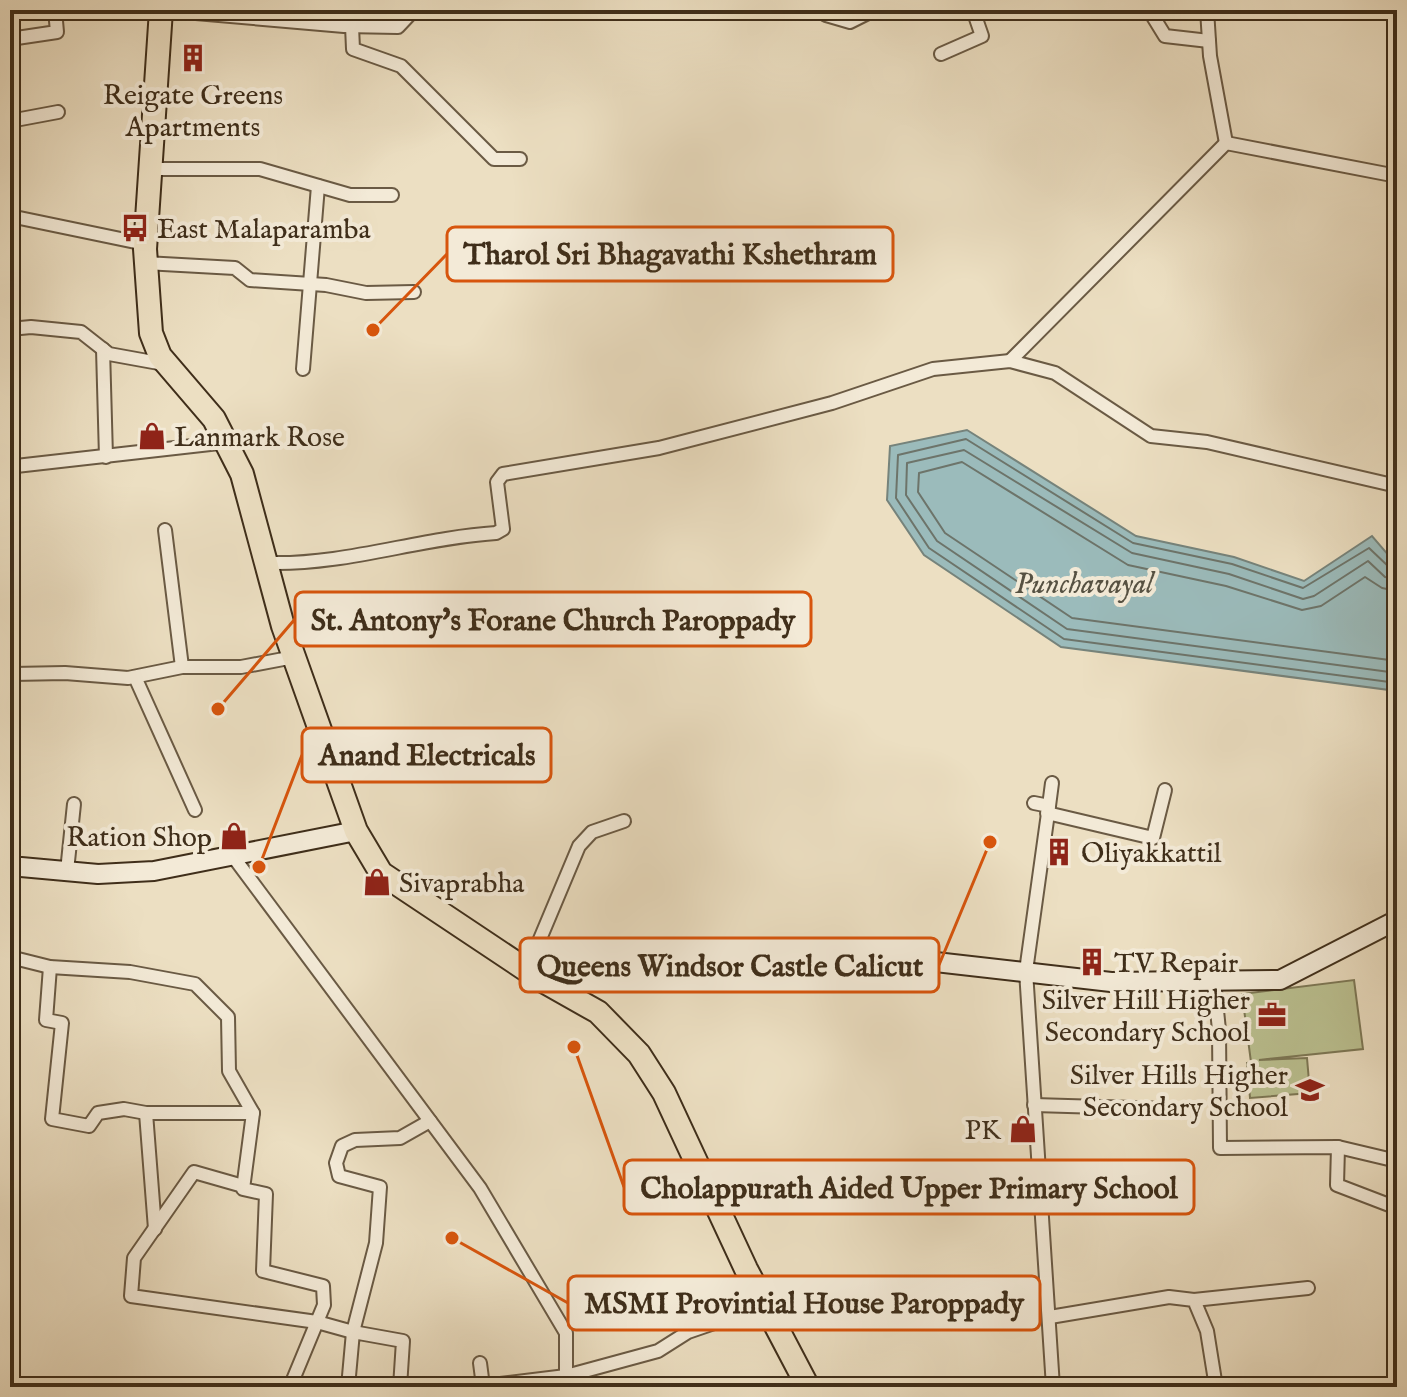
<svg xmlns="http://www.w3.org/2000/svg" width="1407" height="1397" font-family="'IM FELL English',serif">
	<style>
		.green { fill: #bbc191; stroke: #7d7856; stroke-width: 2 }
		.water { fill: #9bbbbb; stroke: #76837b; stroke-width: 2 }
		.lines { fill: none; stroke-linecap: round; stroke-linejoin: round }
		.shore { stroke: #6d746a; stroke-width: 2 }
		.street-casing { stroke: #6a5a44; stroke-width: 16 }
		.secondary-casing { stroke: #3f2e1a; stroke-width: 22 }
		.highway-casing { stroke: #3f2e1a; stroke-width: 26 }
		.street { stroke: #f3ead7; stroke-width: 12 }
		.secondary { stroke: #f3ead7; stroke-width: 18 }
		.highway { stroke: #ecdfc2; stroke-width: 22 }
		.labels { text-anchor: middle; stroke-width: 8; stroke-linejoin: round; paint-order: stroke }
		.poi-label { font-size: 28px; fill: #3f2e1a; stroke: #f3ead7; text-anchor: start }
		.water-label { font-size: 30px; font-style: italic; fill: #565142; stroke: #f3ead7 }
		.leader { fill: none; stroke: #d7550d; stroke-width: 3 }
		.callout-dot { fill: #d7550d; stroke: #f3ead7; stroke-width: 3 }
		.callout { fill: #f3ead7; stroke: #d7550d; stroke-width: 3 }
		.callout-label { font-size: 30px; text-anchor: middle; font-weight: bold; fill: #3f2e1a }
	</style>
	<rect width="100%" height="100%" fill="#ecdfc2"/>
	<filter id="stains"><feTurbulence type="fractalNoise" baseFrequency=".0025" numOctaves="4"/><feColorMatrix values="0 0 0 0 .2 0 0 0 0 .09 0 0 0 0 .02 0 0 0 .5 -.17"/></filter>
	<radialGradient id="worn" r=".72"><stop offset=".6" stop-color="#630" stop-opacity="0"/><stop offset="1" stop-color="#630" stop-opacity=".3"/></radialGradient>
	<polygon class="green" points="1354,980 1363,1049 1259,1060 1307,1058 1310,1093 1250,1098 1247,1063 1251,1062 1242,994"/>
	<polygon class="water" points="967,430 1136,536 1234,557 1304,581 1372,536 1397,565 1397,691 1061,647 924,555 887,500 890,446"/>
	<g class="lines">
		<g class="shore">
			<polyline points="1397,569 1389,567 1369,548 1303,588 1232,564 1133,543 966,439 898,455 896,498 929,548 1064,639 1397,683"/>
			<polyline points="1397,579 1385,577 1368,561 1314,596 1303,599 1229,574 1132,553 964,450 907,463 906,495 937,541 1067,629 1397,673"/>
			<polyline points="1397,591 1382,588 1365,577 1321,606 1302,610 1226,586 1128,565 962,462 919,473 918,492 945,533 1072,618 1397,661"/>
		</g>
		<defs>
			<g id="street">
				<polyline points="161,10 344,26 398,27 414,10"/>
				<polyline points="826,10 826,15 850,22 874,10"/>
				<polyline points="1149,10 1165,36 1209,41"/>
				<polyline points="1207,10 1210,56 1226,143"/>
				<polyline points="352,26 353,49 401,66 494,159 520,159"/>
				<polyline points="10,39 57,32 55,10"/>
				<polyline points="941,54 982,36 973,10"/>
				<polyline points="10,121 58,112"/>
				<polyline points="150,169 260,169 350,195 392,195"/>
				<polyline points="10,216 145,244"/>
				<polyline points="145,263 235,268 250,280 326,285 366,293 414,292"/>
				<polyline points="10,329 31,327 81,332 109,354 164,364"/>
				<polyline points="103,349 106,457"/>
				<polyline points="1010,361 1226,143 1397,176"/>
				<polyline points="303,369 318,186"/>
				<polyline points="16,466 228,442"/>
				<polyline points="165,530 182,667"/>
				<path d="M269,563C346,565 419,538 496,533L503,529L497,482L503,474L659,448L832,403L933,369L1010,361L1055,373L1151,436L1207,442L1397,486"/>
				<polyline points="10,667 13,674 65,673 128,678 182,667 241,667 294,657"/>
				<polyline points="135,677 195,810"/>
				<polyline points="1034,803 1049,806 1026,971 1053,1387"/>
				<polyline points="1049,806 1052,783"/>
				<polyline points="1047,813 1153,838 1165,790"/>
				<polyline points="232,855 480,1188 566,1333 566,1376"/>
				<polyline points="67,871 74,804"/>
				<polyline points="10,957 50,967 130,972 195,984 228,1017 229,1071 253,1113"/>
				<polyline points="50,967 46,1020 62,1023 52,1119 89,1126 98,1113 124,1109 146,1113 253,1113 243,1189 266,1194 263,1271 323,1286 324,1305 290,1387"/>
				<polyline points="527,970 579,846 592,832 624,821"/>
				<polyline points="1214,981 1219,1030 1220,1148 1338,1147 1397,1161"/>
				<polyline points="1034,1105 1169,1109"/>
				<polyline points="146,1113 155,1229"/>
				<polyline points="1338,1147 1337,1185 1397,1208"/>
				<polyline points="243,1186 194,1172 134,1258 131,1296 317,1322 353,1332 376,1243 380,1187 339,1176 336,1163 342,1146 355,1140 400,1138 430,1121"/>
				<polyline points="1194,1300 1308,1288"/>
				<polyline points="1050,1317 1169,1297 1194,1300 1207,1331 1216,1387"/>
				<polyline points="480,1363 483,1386 566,1376 658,1351 688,1332 720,1321 769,1312"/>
				<polyline points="348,1387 353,1332 403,1341 400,1387"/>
			</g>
			<g id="secondary">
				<polyline points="10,866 98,874 154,871 356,831"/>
				<polyline points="543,981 918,960 1111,982 1280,980 1397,920"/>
			</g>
			<polyline id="highway" points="161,10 145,249 151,333 160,356 214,419 242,474 283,626 356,831 381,873 543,981 598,1012 639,1054 664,1093 746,1269 808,1387"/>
		</defs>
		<use href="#street" class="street-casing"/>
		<use href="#secondary" class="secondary-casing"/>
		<use href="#highway" class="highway-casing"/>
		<use href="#street" class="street"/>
		<use href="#secondary" class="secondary"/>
		<use href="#highway" class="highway"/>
	</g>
	<defs>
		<symbol id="building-bare" viewBox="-9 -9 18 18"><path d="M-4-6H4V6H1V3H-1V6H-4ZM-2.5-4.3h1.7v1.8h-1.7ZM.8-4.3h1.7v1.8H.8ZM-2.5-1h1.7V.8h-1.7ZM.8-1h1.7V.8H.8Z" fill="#8f2418" stroke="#f3ead7" stroke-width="2.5" paint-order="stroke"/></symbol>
		<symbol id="bus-bare" viewBox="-9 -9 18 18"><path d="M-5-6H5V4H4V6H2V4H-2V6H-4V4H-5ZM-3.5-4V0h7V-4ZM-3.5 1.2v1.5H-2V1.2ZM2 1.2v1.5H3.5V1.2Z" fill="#8f2418" stroke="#f3ead7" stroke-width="2.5" paint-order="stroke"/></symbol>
		<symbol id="shop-bare" viewBox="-9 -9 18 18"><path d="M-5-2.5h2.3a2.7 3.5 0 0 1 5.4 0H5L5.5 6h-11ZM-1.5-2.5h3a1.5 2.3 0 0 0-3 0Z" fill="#8f2418" stroke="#f3ead7" stroke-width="2.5" paint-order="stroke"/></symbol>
		<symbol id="office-bare" viewBox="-9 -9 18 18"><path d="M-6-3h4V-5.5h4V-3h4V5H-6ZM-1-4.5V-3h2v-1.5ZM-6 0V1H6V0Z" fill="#8f2418" stroke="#f3ead7" stroke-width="2.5" paint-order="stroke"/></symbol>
		<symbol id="school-bare" viewBox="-9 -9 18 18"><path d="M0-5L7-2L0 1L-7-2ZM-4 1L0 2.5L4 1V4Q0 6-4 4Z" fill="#8f2418" stroke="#f3ead7" stroke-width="2.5" paint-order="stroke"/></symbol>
	</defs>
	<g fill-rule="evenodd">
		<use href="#building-bare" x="173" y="38" width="40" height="40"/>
		<use href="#bus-bare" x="115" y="208" width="40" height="40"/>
		<use href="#shop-bare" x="132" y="416" width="40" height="40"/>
		<use href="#shop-bare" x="214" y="816" width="40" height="40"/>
		<use href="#building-bare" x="1039" y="832" width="40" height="40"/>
		<use href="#shop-bare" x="357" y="862" width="40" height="40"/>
		<use href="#building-bare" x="1072" y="942" width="40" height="40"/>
		<use href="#office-bare" x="1252" y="995" width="40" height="40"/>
		<use href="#school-bare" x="1290" y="1070" width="40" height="40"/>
		<use href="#shop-bare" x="1003" y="1109" width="40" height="40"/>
	</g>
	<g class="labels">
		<g class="poi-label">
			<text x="193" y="104" text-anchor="middle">Reigate Greens<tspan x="193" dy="32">Apartments</tspan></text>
			<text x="157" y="238">East Malaparamba</text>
			<text x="174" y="446">Lanmark Rose</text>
			<text x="212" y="846" text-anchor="end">Ration Shop</text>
			<text x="1081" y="862">Oliyakkattil</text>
			<text x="399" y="892">Sivaprabha</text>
			<text x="1114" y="972">TV Repair</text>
			<text x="1250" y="1009" text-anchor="end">Silver Hill Higher<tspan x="1250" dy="32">Secondary School</tspan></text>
			<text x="1288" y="1084" text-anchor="end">Silver Hills Higher<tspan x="1288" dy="32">Secondary School</tspan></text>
			<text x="1001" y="1139" text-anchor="end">PK</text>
		</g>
		<g class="water-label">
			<text x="1084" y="593">Punchavayal</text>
		</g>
	</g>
	<path class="leader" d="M373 330L447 254M218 709L295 619M259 867L302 755M990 842L939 965M574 1047L624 1187M452 1238L568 1303"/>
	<g class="callout-dot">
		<circle cx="373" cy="330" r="8"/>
		<circle cx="218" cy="709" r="8"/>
		<circle cx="259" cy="867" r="8"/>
		<circle cx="990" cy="842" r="8"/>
		<circle cx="574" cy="1047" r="8"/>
		<circle cx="452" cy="1238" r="8"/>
	</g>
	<g class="callout">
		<rect x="447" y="227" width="446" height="54" rx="8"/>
		<rect x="295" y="592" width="516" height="54" rx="8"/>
		<rect x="302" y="728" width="249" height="54" rx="8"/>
		<rect x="520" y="938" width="419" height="54" rx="8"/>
		<rect x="624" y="1160" width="570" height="54" rx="8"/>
		<rect x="568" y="1276" width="472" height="54" rx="8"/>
	</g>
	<g class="callout-label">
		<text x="670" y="264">Tharol Sri Bhagavathi Kshethram</text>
		<text x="553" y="630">St. Antony's Forane Church Paroppady</text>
		<text x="427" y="765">Anand Electricals</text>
		<text x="730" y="976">Queens Windsor Castle Calicut</text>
		<text x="909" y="1198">Cholappurath Aided Upper Primary School</text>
		<text x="804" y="1313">MSMI Provintial House Paroppady</text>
	</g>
	<rect width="1407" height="1397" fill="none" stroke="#ecdfc2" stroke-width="40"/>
	<rect x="12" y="12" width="1383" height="1373" fill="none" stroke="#3f2e1a" stroke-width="4"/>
	<rect x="20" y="20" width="1367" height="1357" fill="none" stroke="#3f2e1a" stroke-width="2"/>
	<rect width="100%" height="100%" filter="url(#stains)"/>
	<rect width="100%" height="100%" fill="url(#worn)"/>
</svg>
